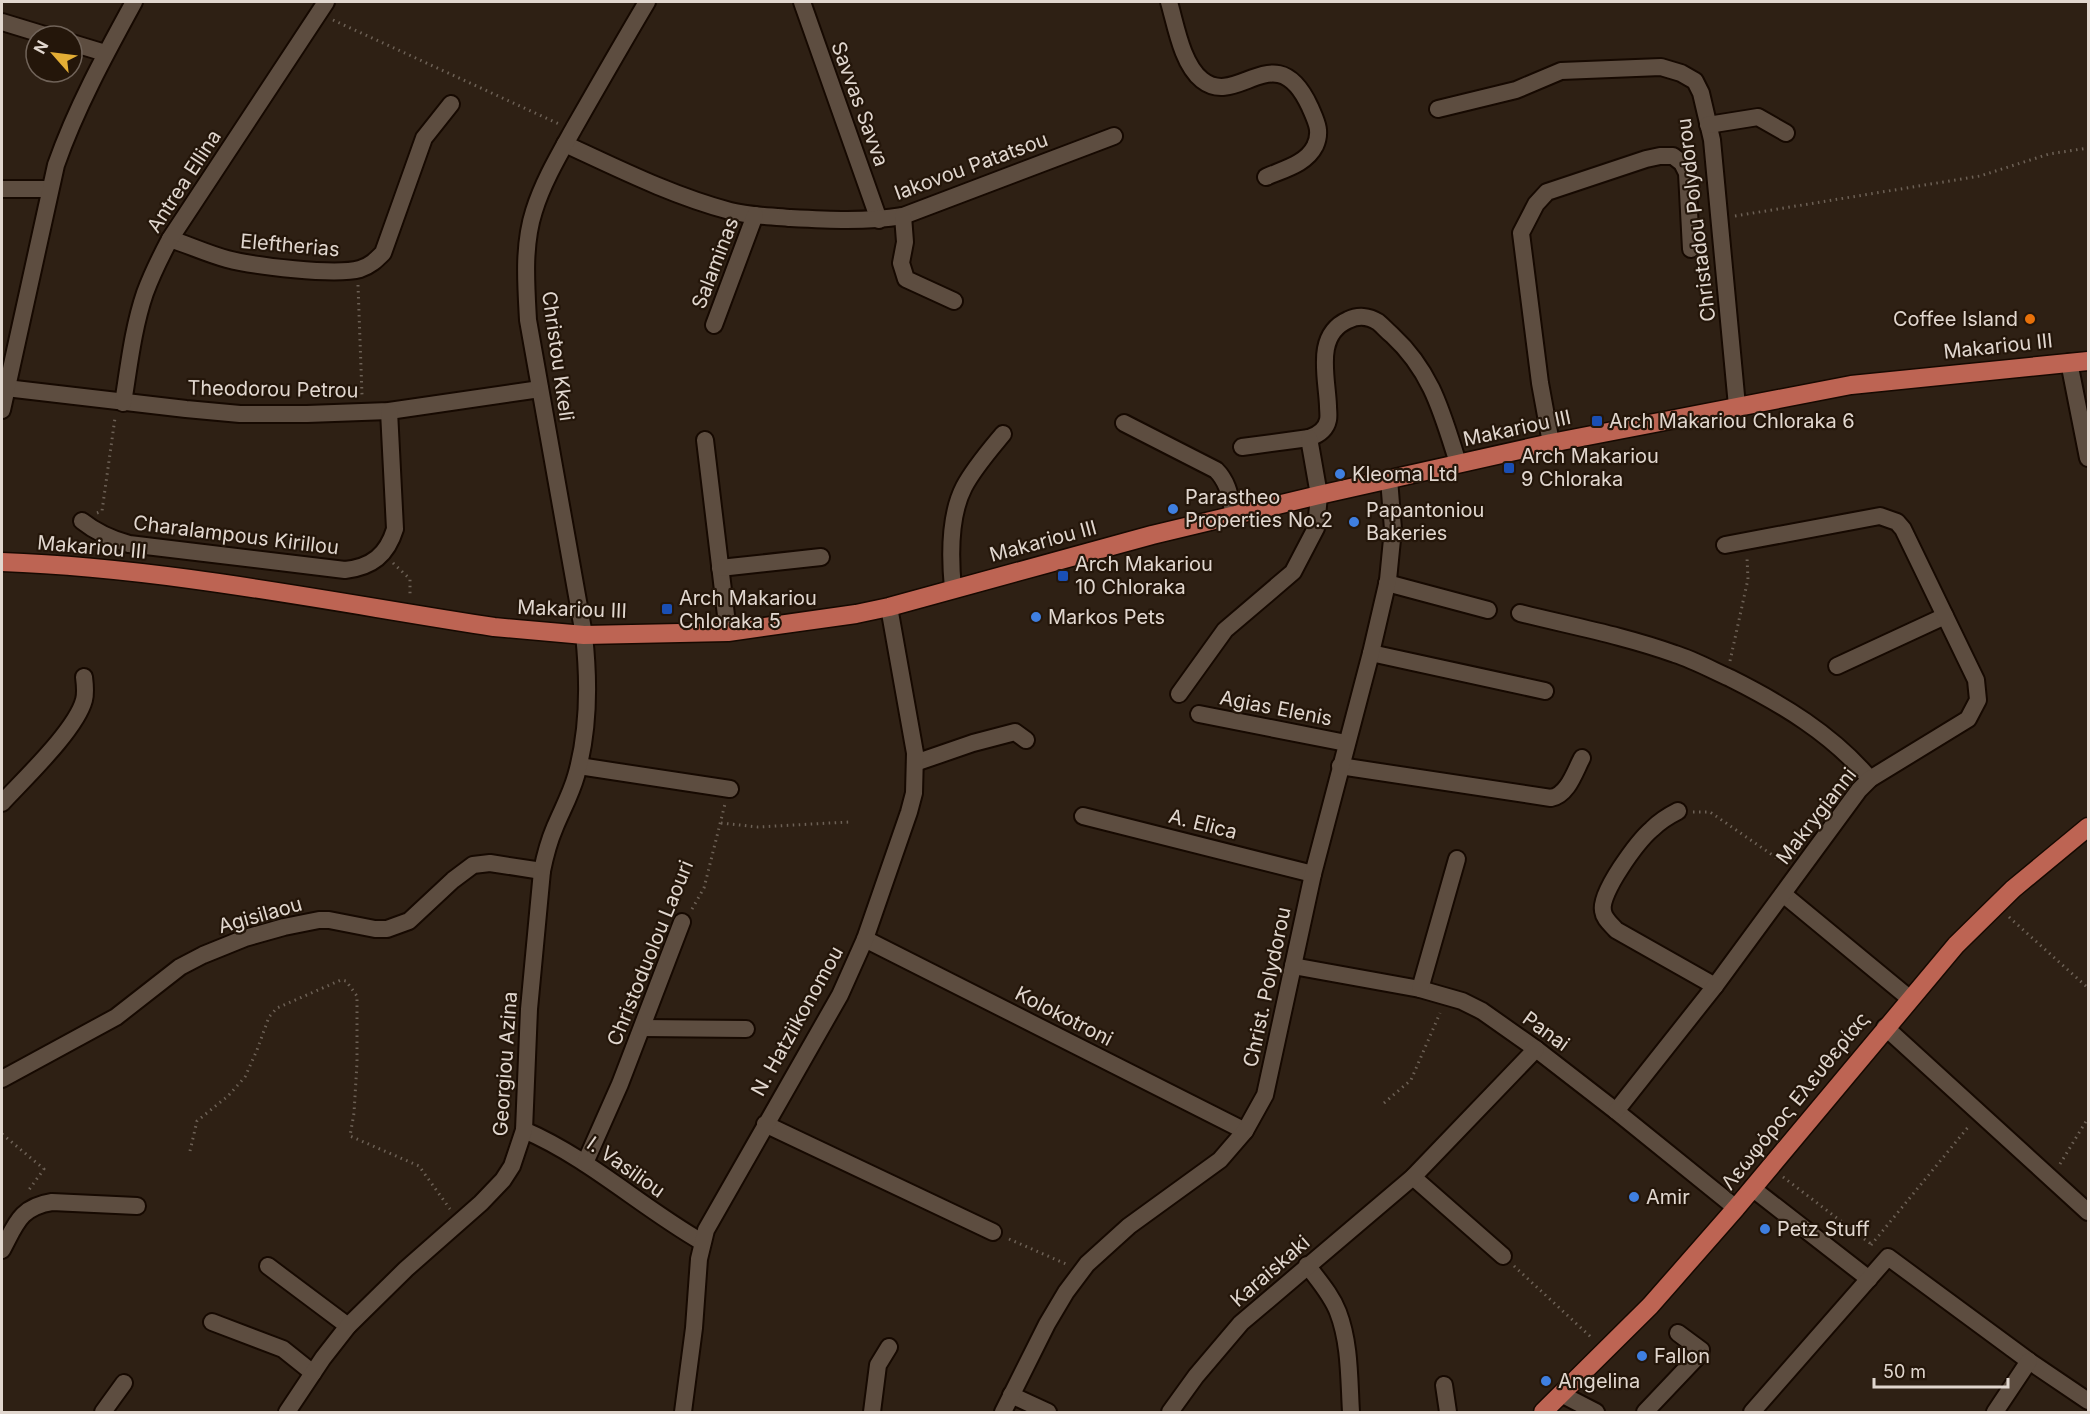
<svg xmlns="http://www.w3.org/2000/svg" width="2090" height="1414" font-family="Inter,sans-serif">
	<style>
		.lines { fill: none; stroke-linecap: round; stroke-linejoin: round }
		.minor-casing { stroke: #160901; stroke-width: 20 }
		.major-casing { stroke: #160901; stroke-width: 21 }
		.path { stroke: #6d6156; stroke-width: 3; stroke-dasharray: 1.5 4.5; stroke-linecap: butt }
		.minor { stroke: #5d4d40; stroke-width: 16 }
		.major { stroke: #bd6453; stroke-width: 18 }
		.food-dot { fill: #e8710a; stroke: #24160a; stroke-width: 2 }
		.transit-dot { fill: #1a4fb4; stroke: #24160a; stroke-width: 2 }
		.shop-dot { fill: #3f7fe0; stroke: #24160a; stroke-width: 2 }
		.labels { text-anchor: middle; stroke-width: 4.5; stroke-linejoin: round; paint-order: stroke }
		.street-label { font-size: 20px; fill: #e1d7cf; stroke: #24160a }
		.poi-label { font-size: 20px; fill: #e1d7cf; stroke: #24160a; text-anchor: start }
	</style>
	<rect width="100%" height="100%" fill="#2e2014"/>
	<g class="lines">
		<defs>
			<g id="minor">
				<polyline points="802,2 879,220"/>
				<path d="M1169,2C1176,26 1182,64 1202,80C1238,109 1276,33 1310,107C1316,121 1322,131 1315,146C1306,164 1284,169 1266,177"/>
				<polyline points="2,22 48,36"/>
				<polyline points="72,43 105,53"/>
				<polyline points="1438,109 1516,90 1561,71 1661,67 1681,73 1695,81 1701,93 1712,140 1737,406"/>
				<polyline points="1708,125 1758,117 1786,133"/>
				<path d="M565,144C619,169 673,196 730,211C749,216 770,216 789,218C828,220 865,222 903,216L1114,136"/>
				<polyline points="2,189 50,189"/>
				<polyline points="903,216 905,242 901,263 906,279 954,301"/>
				<path d="M170,239C189,245 208,254 227,259C254,266 335,276 360,269C370,266 376,260 383,253L424,138L451,104"/>
				<polyline points="714,325 755,215"/>
				<polyline points="2069,362 2088,458"/>
				<polyline points="6,388 186,409 240,414 307,414 389,411 540,389"/>
				<path d="M123,403C129,366 133,328 145,293C152,274 161,256 170,239L326,2"/>
				<path d="M2,410L56,165C76,108 105,55 134,2"/>
				<path d="M1124,423L1216,470C1229,483 1230,498 1234,515"/>
				<polyline points="705,440 728,632"/>
				<polyline points="1551,443 1540,383 1521,233 1536,204 1547,192 1646,159 1660,156 1673,156 1682,163 1687,173 1691,249"/>
				<path d="M1242,447L1309,438C1318,435 1326,430 1328,420C1329,416 1328,410 1328,406C1327,377 1314,335 1348,320C1358,315 1369,316 1378,322C1383,326 1387,331 1392,335C1432,372 1442,413 1458,463"/>
				<path d="M82,521C97,533 111,539 129,544L345,570C372,567 387,555 395,529L389,411"/>
				<polyline points="720,568 821,557"/>
				<polyline points="1387,583 1488,610"/>
				<path d="M953,589C950,558 949,516 964,487C974,468 989,451 1003,434"/>
				<path d="M1520,613C1572,626 1625,636 1675,654C1694,660 1712,670 1730,678C1782,704 1832,734 1870,779"/>
				<polyline points="1371,653 1545,691"/>
				<polyline points="1837,666 1945,616"/>
				<polyline points="1179,694 1225,630 1293,572 1316,528 1319,495 1309,438"/>
				<polyline points="1199,714 1346,743"/>
				<polyline points="915,763 973,743 1015,732 1026,740"/>
				<polyline points="579,766 730,789"/>
				<path d="M1340,766L1551,798C1568,795 1575,771 1582,758"/>
				<path d="M2,803C24,779 76,730 84,700C86,692 85,685 84,677"/>
				<path d="M1678,811C1668,816 1660,821 1652,829C1638,841 1599,893 1603,911C1604,919 1611,924 1616,930L1715,986"/>
				<polyline points="1083,816 1313,874"/>
				<polyline points="1783,894 1909,998"/>
				<polyline points="865,939 1245,1131"/>
				<polyline points="1293,966 1420,989 1462,1001 1482,1011 1536,1049 1616,1111 1736,1208"/>
				<polyline points="1420,989 1457,859"/>
				<polyline points="1885,1027 2088,1212"/>
				<polyline points="642,1028 746,1029"/>
				<polyline points="2,1079 116,1017 180,967 203,955 245,938 284,927 319,920 329,920 375,929 387,929 409,921 453,880 473,865 490,863 542,871"/>
				<polyline points="1616,1111 1715,986 1859,790 1870,779 1968,719 1978,700 1976,680 1903,529 1897,522 1880,516 1725,545"/>
				<polyline points="765,1124 993,1232"/>
				<path d="M524,1130C589,1158 641,1207 702,1242"/>
				<polyline points="585,1163 620,1084 682,922"/>
				<polyline points="1413,1177 1503,1256"/>
				<polyline points="1752,1188 1869,1279"/>
				<path d="M2,1250C16,1224 20,1207 52,1202L137,1206"/>
				<path d="M1307,1265C1318,1280 1331,1294 1338,1312C1350,1343 1349,1379 1351,1412"/>
				<polyline points="268,1266 348,1326"/>
				<polyline points="212,1322 283,1349 313,1373"/>
				<polyline points="1444,1385 1448,1412"/>
				<polyline points="1561,1394 1596,1412"/>
				<polyline points="1011,1395 1048,1412"/>
				<polyline points="103,1412 124,1383"/>
				<path d="M287,1412L323,1358L348,1326L406,1269L481,1203L503,1180L512,1166L524,1130L529,1009L542,871C545,856 549,841 555,827C562,810 571,794 576,776C589,731 589,681 584,635L528,320C526,284 523,245 534,211C543,182 559,155 574,128C598,86 622,44 647,2"/>
				<polyline points="683,1412 694,1328 699,1259 706,1230 840,995 865,939 909,812 914,793 915,753 889,607"/>
				<polyline points="872,1412 878,1365 889,1347"/>
				<polyline points="1003,1412 1047,1324 1066,1292 1087,1264 1129,1226 1220,1160 1245,1131 1265,1095 1313,874 1371,653 1388,580 1393,529 1389,479"/>
				<polyline points="1170,1412 1196,1376 1241,1323 1413,1177 1536,1049"/>
				<polyline points="1645,1412 1700,1354 1701,1350 1678,1333"/>
				<polyline points="1752,1412 1888,1257 2029,1361 2088,1401"/>
				<polyline points="1995,1412 2029,1361"/>
			</g>
			<g id="major">
				<path d="M2,562C167,568 331,602 494,627L584,635L728,632L856,614L889,607L1152,535L1319,495L1551,443L1851,385L2088,361"/>
				<polyline points="1543,1412 1650,1306 1672,1281 1736,1208 1956,945 2013,889 2088,827"/>
			</g>
		</defs>
		<use href="#minor" class="minor-casing"/>
		<use href="#major" class="major-casing"/>
		<g class="path">
			<polyline points="333,20 559,124"/>
			<polyline points="1735,216 1980,176 2049,154 2088,148"/>
			<polyline points="358,285 362,395"/>
			<polyline points="97,513 102,511 115,418"/>
			<polyline points="393,563 410,579 410,597"/>
			<polyline points="1730,661 1748,579 1747,558"/>
			<polyline points="1693,812 1710,812 1784,863"/>
			<polyline points="721,823 758,827 849,822"/>
			<polyline points="692,909 704,888 725,804"/>
			<polyline points="2009,917 2088,988"/>
			<polyline points="1384,1103 1411,1080 1440,1013"/>
			<polyline points="2,1134 44,1169 28,1191"/>
			<polyline points="190,1151 197,1121 228,1096 245,1077 257,1050 269,1017 277,1008 341,980 346,981 357,996 357,1063 354,1113 350,1136 419,1166 450,1209"/>
			<polyline points="2060,1164 2088,1118"/>
			<polyline points="1783,1177 1871,1244"/>
			<polyline points="1009,1239 1066,1264"/>
			<polyline points="1871,1245 1969,1126"/>
			<polyline points="1514,1266 1593,1339"/>
		</g>
		<use href="#minor" class="minor"/>
		<use href="#major" class="major"/>
	</g>
	<circle class="food-dot" cx="2030" cy="319" r="6"/>
	<g class="transit-dot">
		<rect x="1591" y="415" width="12" height="12" rx="3"/>
		<rect x="1503" y="462" width="12" height="12" rx="3"/>
		<rect x="1057" y="570" width="12" height="12" rx="3"/>
		<rect x="661" y="603" width="12" height="12" rx="3"/>
	</g>
	<g class="shop-dot">
		<circle cx="1340" cy="474" r="6"/>
		<circle cx="1173" cy="509" r="6"/>
		<circle cx="1354" cy="522" r="6"/>
		<circle cx="1036" cy="617" r="6"/>
		<circle cx="1634" cy="1197" r="6"/>
		<circle cx="1765" cy="1229" r="6"/>
		<circle cx="1642" cy="1356" r="6"/>
		<circle cx="1546" cy="1381" r="6"/>
	</g>
	<g class="labels">
		<g class="street-label">
			<text transform="translate(860 104) rotate(70)" y="7">Savvas Savva</text>
			<text transform="translate(971 166) rotate(-20)" y="7">Iakovou Patatsou</text>
			<text transform="translate(184 181) rotate(-57)" y="7">Antrea Ellina</text>
			<text transform="translate(1696 220) rotate(-97)" y="7">Christadou Polydorou</text>
			<text transform="translate(290 245) rotate(5)" y="7">Eleftherias</text>
			<text transform="translate(715 263) rotate(-69)" y="7">Salaminas</text>
			<text transform="translate(1998 346) rotate(-6)" y="7">Makariou III</text>
			<text transform="translate(558 356) rotate(82)" y="7">Christou Kkeli</text>
			<text transform="translate(273 389) rotate(1)" y="7">Theodorou Petrou</text>
			<text transform="translate(1517 428) rotate(-12)" y="7">Makariou III</text>
			<text transform="translate(236 535) rotate(7)" y="7">Charalampous Kirillou</text>
			<text transform="translate(1043 541) rotate(-15)" y="7">Makariou III</text>
			<text transform="translate(92 547) rotate(5)" y="7">Makariou III</text>
			<text transform="translate(572 609) rotate(2)" y="7">Makariou III</text>
			<text transform="translate(1276 708) rotate(11)" y="7">Agias Elenis</text>
			<text transform="translate(1816 816) rotate(-52)" y="7">Makrygianni</text>
			<text transform="translate(1203 824) rotate(14)" y="7">A. Elica</text>
			<text transform="translate(260 915) rotate(-16)" y="7">Agisilaou</text>
			<text transform="translate(650 953) rotate(-68)" y="7">Christoduolou Laouri</text>
			<text transform="translate(1267 987) rotate(-78)" y="7">Christ. Polydorou</text>
			<text transform="translate(1064 1016) rotate(27)" y="7">Kolokotroni</text>
			<text transform="translate(797 1021) rotate(-61)" y="7">N. Hatziikonomou</text>
			<text transform="translate(1546 1031) rotate(36)" y="7">Panai</text>
			<text transform="translate(505 1064) rotate(-86)" y="7">Georgiou Azina</text>
			<text transform="translate(1795 1101) rotate(-51)" y="7">Λεωφόρος Ελευθερίας</text>
			<text transform="translate(626 1167) rotate(35)" y="7">I. Vasiliou</text>
			<text transform="translate(1270 1271) rotate(-41)" y="7">Karaiskaki</text>
		</g>
		<g class="poi-label">
			<text x="2018" y="326" text-anchor="end">Coffee Island</text>
			<text x="1609" y="428">Arch Makariou Chloraka 6</text>
			<text x="1521" y="463">Arch Makariou<tspan x="1521" dy="23">9 Chloraka</tspan></text>
			<text x="1352" y="481">Kleoma Ltd</text>
			<text x="1185" y="504">Parastheo<tspan x="1185" dy="23">Properties No.2</tspan></text>
			<text x="1366" y="517">Papantoniou<tspan x="1366" dy="23">Bakeries</tspan></text>
			<text x="1075" y="571">Arch Makariou<tspan x="1075" dy="23">10 Chloraka</tspan></text>
			<text x="679" y="605">Arch Makariou<tspan x="679" dy="23">Chloraka 5</tspan></text>
			<text x="1048" y="624">Markos Pets</text>
			<text x="1646" y="1204">Amir</text>
			<text x="1777" y="1236">Petz Stuff</text>
			<text x="1654" y="1363">Fallon</text>
			<text x="1558" y="1388">Angelina</text>
		</g>
	</g>
	<rect width="2090" height="1414" fill="none" stroke="#e1d7cf" stroke-width="6"/>
	<g transform="translate(54 54) rotate(298)"><circle r="28" fill="#24160a" stroke="#706359" stroke-width="1.5"/>
	<path d="M0-4.5L10 22L0 15L-10 22Z" fill="#e4ae35"/>
	<text y="-9" font-size="16" font-weight="bold" text-anchor="middle" fill="#e1d7cf">N</text>
	</g>
	<path d="M1874 1378v9h134v-9" fill="none" stroke="#e1d7cf" stroke-width="3"/>
	<text x="1883" y="1378" font-size="18" fill="#e1d7cf" stroke="#24160a" stroke-width="4.5" paint-order="stroke">50 m</text>
</svg>
